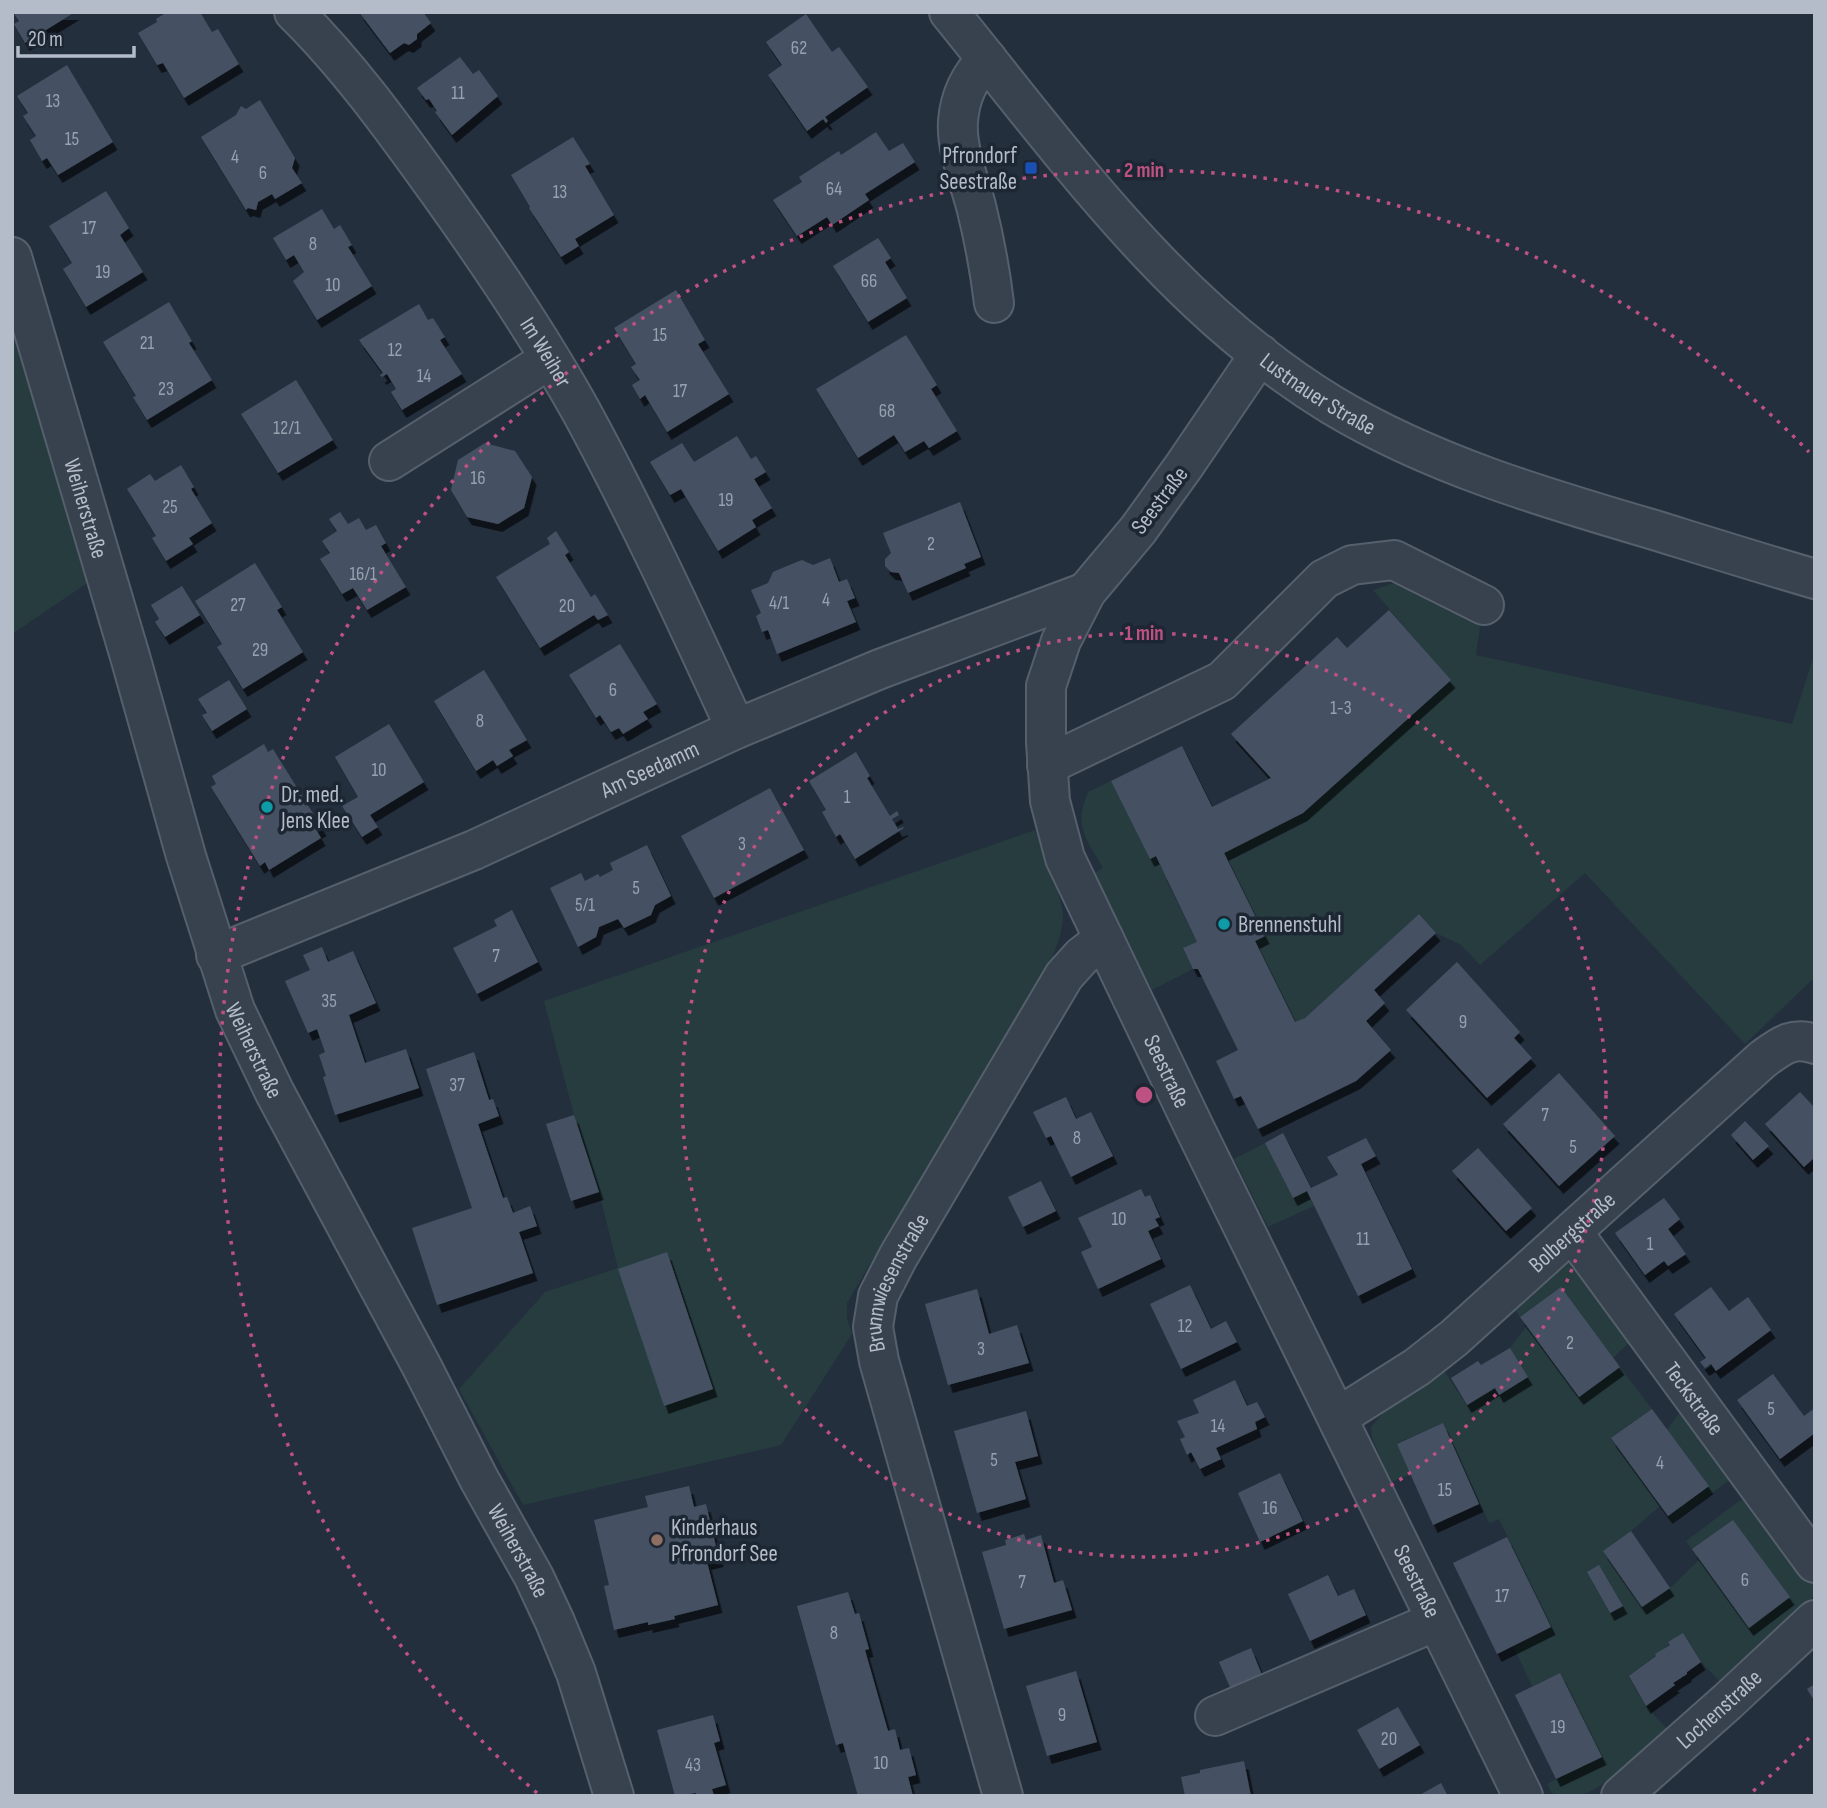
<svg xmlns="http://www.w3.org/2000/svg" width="1827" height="1808" font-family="'Sofia Sans Condensed',sans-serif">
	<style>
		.green { fill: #263c3f }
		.building { fill: #455162; filter: url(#shadow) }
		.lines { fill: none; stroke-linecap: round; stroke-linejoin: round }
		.minor-casing { stroke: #565f6c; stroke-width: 42 }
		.minor { stroke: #38414e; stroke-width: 38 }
		.ring { fill: none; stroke: #bd5182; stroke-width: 3.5; stroke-dasharray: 3.5 7 }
		.transit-dot { fill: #1a4fb4; stroke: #1d2633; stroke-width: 2.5 }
		.culture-dot { fill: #0f9aa8; stroke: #1d2633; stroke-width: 2.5 }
		.education-dot { fill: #8d6e63; stroke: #1d2633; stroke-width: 2.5 }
		.labels { text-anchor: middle; stroke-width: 7; stroke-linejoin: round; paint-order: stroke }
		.number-label { font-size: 19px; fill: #98a1af }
		.poi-label { font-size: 23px; fill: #b4bcc9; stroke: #1d2633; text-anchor: start }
		.street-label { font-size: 23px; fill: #b4bcc9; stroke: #1d2633 }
		.centre { fill: #bd5182; stroke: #1d2633; stroke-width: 3.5 }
		.ring-label { font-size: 21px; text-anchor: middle; font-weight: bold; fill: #bd5182; stroke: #1d2633; stroke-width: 7; stroke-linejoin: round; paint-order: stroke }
	</style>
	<defs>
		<filter id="shadow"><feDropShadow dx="4.5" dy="8" stdDeviation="0" flood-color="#0009"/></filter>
	</defs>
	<rect width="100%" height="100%" fill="#242f3e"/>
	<g class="green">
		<polygon points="12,257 105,571 12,634"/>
		<polygon points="1397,582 1481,619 1476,655 1792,724 1815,652 1815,977 1745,1044 1585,873 1480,965 1461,945 1436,933 1419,914 1305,1018 1295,1022 1255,941 1266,934 1264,934 1224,853 1303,813 1450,680 1373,590"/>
		<path d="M1111,781L1168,879L1166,880L1197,942L1183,949L1193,969L1152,990L1093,874L1103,868C1086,837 1073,828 1088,792Z"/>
		<path d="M1035,830C1043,853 1064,897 1063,919C1062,934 1056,947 1051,961L847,1303V1318L852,1334L781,1445L523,1505L459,1389L545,1292L618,1268L599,1192L574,1115L544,1001Z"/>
		<polygon points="1265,1143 1293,1198 1307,1191 1314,1206 1268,1227 1234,1159"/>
		<polygon points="1571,1256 1636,1336 1613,1358 1561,1287 1520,1317 1509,1300"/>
		<path d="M1527,1326L1578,1396L1620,1367L1652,1409L1611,1439L1660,1506L1631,1531L1603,1551L1642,1607L1670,1588L1699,1560L1686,1541L1739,1501L1751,1499L1815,1579V1595L1719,1681L1701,1662L1683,1633L1629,1677L1646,1706L1667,1729C1647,1746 1607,1787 1584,1794C1573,1797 1562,1796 1552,1793L1547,1784L1601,1757L1560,1673L1532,1686L1513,1646L1551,1627L1499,1519L1489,1523L1443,1424L1397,1443L1411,1474L1391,1482L1372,1438L1371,1427L1383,1413L1440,1365L1467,1405L1495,1388L1499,1395L1528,1377L1510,1348Z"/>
		<polygon points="1687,1402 1733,1472 1727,1482 1673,1522 1668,1516 1709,1486 1667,1430"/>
	</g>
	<g class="building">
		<polygon points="13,12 75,12 25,43 14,24 19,21"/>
		<polygon points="167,12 200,12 212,32 218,29 239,64 184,98 163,63 157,65 138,33 157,22 156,19"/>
		<polygon points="359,12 423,12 431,23 417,34 417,39 409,45 404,43 390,53"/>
		<polygon points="806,14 832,52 839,47 868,87 825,117 828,121 826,123 823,119 807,131 768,75 782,65 766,42"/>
		<polygon points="460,57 473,74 479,70 498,96 452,135 435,112 437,111 429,99 426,100 417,88"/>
		<polygon points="67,65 113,142 58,175 47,158 42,161 30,140 36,136 23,116 28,113 17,96"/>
		<polygon points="260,100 295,158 292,168 302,183 275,199 272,194 258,202 256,210 248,208 246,210 201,137 236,115 241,106 246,109"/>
		<polygon points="876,132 889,151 903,143 915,162 865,194 869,200 832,225 827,217 797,236 773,200 802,182 799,177 839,151 841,155"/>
		<polygon points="573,137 590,164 585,166 614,215 575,239 579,246 561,257 529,208 530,207 511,175"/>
		<polygon points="106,191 129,228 120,235 143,272 86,307 63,269 72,263 49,226"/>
		<polygon points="322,209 334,229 340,225 352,245 348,247 372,286 317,320 293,281 304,272 294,255 286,260 273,238"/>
		<polygon points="878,238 891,258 885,262 907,298 868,322 833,266"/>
		<polygon points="676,290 705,340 698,344 729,394 667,432 645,395 640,399 632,385 640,380 631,367 636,364 614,328"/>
		<polygon points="169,302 192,341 189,343 212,380 147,420 133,397 136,396 103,342"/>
		<polygon points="419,304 428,320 433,318 445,337 440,340 462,374 402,410 391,392 396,389 387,374 382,377 380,375 383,373 359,340"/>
		<polygon points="906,335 937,385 931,389 957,431 929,448 924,441 905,452 894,435 858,458 816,389"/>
		<polygon points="296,380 333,440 278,473 241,414"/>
		<polygon points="737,436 751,459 756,456 766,472 754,479 772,508 752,520 756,527 718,551 681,489 670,495 650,462 682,443 694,462"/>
		<polygon points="485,443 515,451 532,477 524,508 498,524 467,517 451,490 458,460"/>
		<polygon points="181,465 194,487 191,489 212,523 189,538 193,544 166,561 152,538 156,536 127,489 150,474 155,481"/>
		<polygon points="960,502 981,557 964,564 966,568 908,593 899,573 891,572 885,566 885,559 891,553 883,533"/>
		<polygon points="340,512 348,524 359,518 366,530 376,525 386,543 381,546 406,587 367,610 353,588 342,594 320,559 330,553 322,541 337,531 329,519"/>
		<polygon points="556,531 569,552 565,555 591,597 595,594 608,615 598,620 594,615 540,648 496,577 550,544 547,538"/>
		<polygon points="830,558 839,582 847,579 855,598 847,601 856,622 777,654 768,630 762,632 756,616 761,613 751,590 768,583 773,572 787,566 802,560 813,565"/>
		<polygon points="255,563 282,607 277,610 303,652 243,689 217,647 222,644 195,601"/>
		<polygon points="182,586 200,615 165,637 155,622 159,619 151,605"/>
		<polygon points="1389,610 1451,680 1303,813 1224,853 1265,936 1255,941 1295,1022 1305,1018 1419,914 1436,933 1374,990 1385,1003 1366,1021 1391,1050 1356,1081 1258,1129 1241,1096 1234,1099 1216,1061 1238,1050 1198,969 1193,969 1183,948 1197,942 1156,856 1150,859 1111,781 1182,746 1212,807 1271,778 1231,734 1337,637 1347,648"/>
		<polygon points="620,644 657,704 643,712 648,719 623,734 619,728 611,732 600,715 596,718 569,675"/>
		<polygon points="484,670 527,740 509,750 513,756 497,766 493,760 476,771 434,701"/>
		<polygon points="229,680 247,709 212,731 202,715 207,713 198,699"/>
		<polygon points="389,724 424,782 370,815 378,827 362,837 342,806 358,797 335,757"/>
		<polygon points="264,744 268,752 273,749 322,828 317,831 321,838 269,870 265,862 260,866 211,787 216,784 212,776"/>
		<polygon points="856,752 870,776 867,778 890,816 897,811 899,815 892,819 898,829 903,827 904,828 855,859 840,834 836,837 822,812 826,810 809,781"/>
		<polygon points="770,788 804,850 714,898 681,836"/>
		<polygon points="647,845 671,896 655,905 651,915 624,928 618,919 599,927 596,937 578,947 550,888 581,873 585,881 598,874 600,877 613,870 610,863"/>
		<polygon points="512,910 538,962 477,994 453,948 497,926 494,920"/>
		<polygon points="322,947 328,962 353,951 376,1003 349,1015 365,1063 406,1049 419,1088 335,1115 323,1077 326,1076 319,1055 325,1052 317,1029 308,1033 285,981 310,970 303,955"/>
		<polygon points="1457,962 1520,1032 1514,1038 1532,1058 1487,1098 1406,1010"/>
		<polygon points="474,1052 489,1100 493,1099 499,1116 478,1124 503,1198 507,1197 513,1213 530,1206 537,1226 519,1232 533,1273 437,1305 412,1228 472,1208 426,1069"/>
		<polygon points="1559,1073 1615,1136 1559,1186 1503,1124"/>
		<polygon points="1800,1092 1815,1108 1815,1157 1804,1167 1765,1124"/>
		<polygon points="1066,1097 1076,1119 1091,1112 1113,1156 1071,1177 1051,1136 1046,1138 1033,1112"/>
		<polygon points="574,1115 599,1192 571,1201 546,1124"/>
		<polygon points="1745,1121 1769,1146 1753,1160 1731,1135"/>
		<polygon points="1283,1133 1311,1188 1338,1175 1327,1157 1366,1138 1376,1156 1361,1164 1412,1269 1358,1296 1307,1191 1293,1198 1265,1143"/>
		<polygon points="1478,1148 1532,1208 1506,1231 1452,1171"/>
		<polygon points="1041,1181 1056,1211 1023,1227 1008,1197"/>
		<polygon points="1141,1189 1145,1197 1150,1195 1160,1217 1155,1219 1159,1226 1148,1231 1161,1259 1098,1289 1081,1252 1092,1247 1078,1218"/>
		<polygon points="1664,1198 1680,1219 1668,1229 1686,1254 1668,1266 1664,1261 1645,1275 1615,1233"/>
		<polygon points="667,1252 713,1389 664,1406 618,1269"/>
		<polygon points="1190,1285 1211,1329 1226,1321 1237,1342 1181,1369 1150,1304"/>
		<polygon points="1561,1287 1620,1367 1579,1397 1520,1317"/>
		<polygon points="1711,1287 1729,1311 1748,1297 1771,1330 1716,1371 1711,1364 1705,1368 1700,1362 1706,1358 1674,1314"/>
		<polygon points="977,1289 989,1334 1017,1325 1029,1363 948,1385 925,1304"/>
		<polygon points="1510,1348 1528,1377 1499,1395 1495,1388 1467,1405 1451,1378 1478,1361 1481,1365"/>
		<polygon points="1773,1374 1804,1416 1815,1408 1815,1433 1780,1459 1737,1400"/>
		<polygon points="1235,1380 1247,1406 1257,1402 1265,1417 1255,1422 1257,1429 1216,1448 1221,1459 1200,1469 1191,1452 1187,1455 1180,1439 1185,1437 1177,1421 1199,1413 1193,1400"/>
		<polygon points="1652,1409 1709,1486 1668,1516 1611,1438"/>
		<polygon points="1026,1411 1038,1456 1015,1462 1026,1499 977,1513 954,1431"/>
		<polygon points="1443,1423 1479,1504 1433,1525 1397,1444"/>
		<polygon points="1280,1473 1303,1521 1260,1542 1238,1493"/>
		<polygon points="689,1486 694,1507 706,1504 719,1559 707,1562 718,1605 674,1616 675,1619 648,1625 648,1622 614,1630 604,1586 609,1585 594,1520 648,1507 645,1496"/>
		<polygon points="1733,1520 1790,1597 1749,1628 1692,1549"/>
		<polygon points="1631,1531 1670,1588 1642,1607 1603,1551"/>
		<polygon points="1024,1534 1026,1540 1041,1535 1054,1583 1063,1580 1072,1610 1004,1629 982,1552 1006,1545 1005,1540"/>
		<polygon points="1507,1537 1551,1627 1497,1654 1453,1563"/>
		<polygon points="1599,1565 1623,1606 1610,1613 1587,1572"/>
		<polygon points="1328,1575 1338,1596 1354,1589 1366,1615 1310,1641 1288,1594"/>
		<polygon points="848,1592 855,1614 859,1613 869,1649 865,1650 888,1731 895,1729 900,1750 909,1748 916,1775 908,1777 913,1796 858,1796 843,1743 836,1745 797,1606"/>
		<polygon points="1683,1633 1701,1662 1687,1672 1687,1674 1673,1683 1675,1685 1646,1706 1629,1676 1656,1656 1655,1654 1670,1645 1668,1642"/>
		<polygon points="1251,1648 1264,1680 1233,1694 1219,1662"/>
		<polygon points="1076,1671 1097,1742 1047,1756 1026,1686"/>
		<polygon points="1560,1673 1602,1757 1556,1779 1515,1695"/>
		<polygon points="1815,1684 1815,1702 1807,1689"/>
		<polygon points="1398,1707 1420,1745 1379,1769 1357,1730"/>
		<polygon points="713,1715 720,1741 714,1743 726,1785 712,1789 714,1796 696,1796 696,1793 675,1796 657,1730"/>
		<polygon points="1244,1761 1251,1796 1185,1796 1181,1777 1200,1773 1200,1770"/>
		<polygon points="1441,1783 1448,1796 1418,1796"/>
	</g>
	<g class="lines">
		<defs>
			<g id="minor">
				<path id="s1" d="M294,12C348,65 393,128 437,189C488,260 538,334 581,411C637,514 687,622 736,729"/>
				<path id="s2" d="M949,12C1064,154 1174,309 1332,405C1430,464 1542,497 1651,529C1706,546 1760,563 1815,579"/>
				<path d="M987,59C969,77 960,96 958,121C956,148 969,180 976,206C984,238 990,270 994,303"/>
				<path id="s3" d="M12,257L131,660L186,856L235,1010L275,1093L421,1365L479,1479L534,1577L555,1622L576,1673L614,1796"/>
				<path id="s4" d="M1260,354L1184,466L1138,530L1086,592L1061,641L1046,686V742L1050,801L1065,858L1194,1127L1523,1796"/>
				<polyline points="389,461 550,359"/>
				<polyline points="1047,765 1222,681 1324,579 1352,565 1394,560 1484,605"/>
				<path id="s5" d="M216,955L474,850L736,729L880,669L1086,592"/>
				<path id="s6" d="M1573,1233L1815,1563"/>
				<path id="s7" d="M1338,1417L1417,1367L1454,1338L1763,1059C1781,1046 1793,1036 1815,1044"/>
				<polyline points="1215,1716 1436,1621"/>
				<path id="s8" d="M1003,1796L879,1361L873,1327L878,1296L898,1257L1064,976L1082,956L1104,939"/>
				<path id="s9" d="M1621,1796L1727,1702L1815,1620"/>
			</g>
		</defs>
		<use href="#minor" class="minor-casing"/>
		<use href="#minor" class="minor"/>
	</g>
	<g class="ring">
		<circle cx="1144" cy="1095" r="462"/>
		<path d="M1809 1738A925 925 0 0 1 1751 1793M537 1793A925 925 0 1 1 1809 452"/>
	</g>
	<rect class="transit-dot" x="1024" y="161" width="14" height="14" rx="3.5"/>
	<g class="culture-dot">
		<circle cx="267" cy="807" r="7"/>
		<circle cx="1224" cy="924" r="7"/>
	</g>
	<circle class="education-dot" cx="657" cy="1540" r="7"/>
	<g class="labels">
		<g class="number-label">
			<text x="799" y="54">62</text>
			<text x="458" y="99">11</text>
			<text x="53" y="107">13</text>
			<text x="72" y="145">15</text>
			<text x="235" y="163">4</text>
			<text x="263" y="179">6</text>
			<text x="834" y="195">64</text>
			<text x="560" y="198">13</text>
			<text x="89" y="234">17</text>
			<text x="313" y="250">8</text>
			<text x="103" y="278">19</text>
			<text x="869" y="287">66</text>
			<text x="333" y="291">10</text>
			<text x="660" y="341">15</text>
			<text x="147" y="349">21</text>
			<text x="395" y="356">12</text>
			<text x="424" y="382">14</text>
			<text x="166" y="395">23</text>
			<text x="680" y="397">17</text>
			<text x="887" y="417">68</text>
			<text x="287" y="434">12/1</text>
			<text x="478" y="484">16</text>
			<text x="726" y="506">19</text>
			<text x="170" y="513">25</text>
			<text x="931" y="550">2</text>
			<text x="363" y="580">16/1</text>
			<text x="826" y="606">4</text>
			<text x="779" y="609">4/1</text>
			<text x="238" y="611">27</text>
			<text x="567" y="612">20</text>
			<text x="260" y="656">29</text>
			<text x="613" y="696">6</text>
			<text x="1341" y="714">1-3</text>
			<text x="480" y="727">8</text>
			<text x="379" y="776">10</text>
			<text x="847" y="803">1</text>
			<text x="742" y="850">3</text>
			<text x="636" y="894">5</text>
			<text x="585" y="911">5/1</text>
			<text x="496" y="962">7</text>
			<text x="329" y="1007">35</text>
			<text x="1463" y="1028">9</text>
			<text x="457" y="1091">37</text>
			<text x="1545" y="1121">7</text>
			<text x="1077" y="1144">8</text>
			<text x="1573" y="1153">5</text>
			<text x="1119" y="1225">10</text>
			<text x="1363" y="1245">11</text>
			<text x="1650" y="1250">1</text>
			<text x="1185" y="1332">12</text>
			<text x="1570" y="1349">2</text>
			<text x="981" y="1355">3</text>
			<text x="1771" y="1415">5</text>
			<text x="1218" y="1432">14</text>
			<text x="994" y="1466">5</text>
			<text x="1660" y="1469">4</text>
			<text x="1445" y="1496">15</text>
			<text x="1270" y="1514">16</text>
			<text x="1745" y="1586">6</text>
			<text x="1022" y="1588">7</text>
			<text x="1502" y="1602">17</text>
			<text x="834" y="1639">8</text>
			<text x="1062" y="1721">9</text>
			<text x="1558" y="1733">19</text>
			<text x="1389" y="1745">20</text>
			<text x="881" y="1769">10</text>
			<text x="693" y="1771">43</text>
		</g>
		<g class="poi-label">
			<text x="1017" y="163" text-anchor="end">Pfrondorf<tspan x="1017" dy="26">Seestraße</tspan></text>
			<text x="281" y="802">Dr. med.<tspan x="281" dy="26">Jens Klee</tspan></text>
			<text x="1238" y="932">Brennenstuhl</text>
			<text x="671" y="1535">Kinderhaus<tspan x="671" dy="26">Pfrondorf See</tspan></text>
		</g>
		<g class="street-label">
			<text dy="8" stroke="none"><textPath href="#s1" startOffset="424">Im Weiher</textPath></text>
			<text dy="8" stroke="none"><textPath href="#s2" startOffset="534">Lustnauer Straße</textPath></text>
			<text transform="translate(1159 500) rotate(-53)" y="8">Seestraße</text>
			<text dy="8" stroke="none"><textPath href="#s3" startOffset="262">Weiherstraße</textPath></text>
			<text dy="8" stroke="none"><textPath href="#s5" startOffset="472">Am Seedamm</textPath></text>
			<text dy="8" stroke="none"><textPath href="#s3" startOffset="830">Weiherstraße</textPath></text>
			<text dy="8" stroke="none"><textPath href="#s4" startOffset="808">Seestraße</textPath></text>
			<text dy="8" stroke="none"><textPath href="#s7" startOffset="299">Bolbergstraße</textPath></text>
			<text dy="8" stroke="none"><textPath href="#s8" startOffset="536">Brunnwiesenstraße</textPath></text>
			<text dy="8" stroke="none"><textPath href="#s6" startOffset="205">Teckstraße</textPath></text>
			<text dy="8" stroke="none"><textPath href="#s3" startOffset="1396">Weiherstraße</textPath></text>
			<text dy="8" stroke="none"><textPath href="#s4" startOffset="1376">Seestraße</textPath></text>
			<text dy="8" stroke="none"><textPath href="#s9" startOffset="131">Lochenstraße</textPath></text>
		</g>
	</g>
	<circle cx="1144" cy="1095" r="10" class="centre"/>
	<g class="ring-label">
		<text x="1144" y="177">2 min</text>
		<text x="1144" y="640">1 min</text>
	</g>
	<rect width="1827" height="1808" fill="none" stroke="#b4bcc9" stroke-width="28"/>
	<path d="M18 46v10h116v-10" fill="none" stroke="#b4bcc9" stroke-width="3.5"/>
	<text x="28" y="46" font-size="21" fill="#b4bcc9" stroke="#1d2633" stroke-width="5" paint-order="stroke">20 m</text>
</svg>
